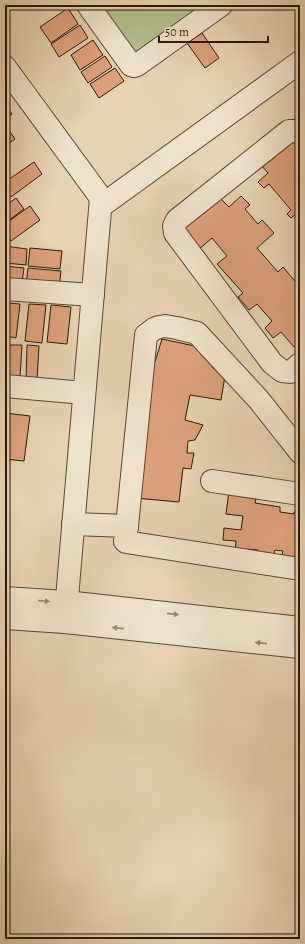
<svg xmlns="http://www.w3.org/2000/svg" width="305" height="944" font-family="Alegreya,serif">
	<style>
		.green { fill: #b5bc8c; stroke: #706a4b }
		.building { fill: #dea07c; stroke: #2a180a }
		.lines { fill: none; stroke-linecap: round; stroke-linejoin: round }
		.minor-casing { stroke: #594734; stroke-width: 24 }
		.minor { stroke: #efe2cd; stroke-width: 22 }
		.oneway { fill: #968775 }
	</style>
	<rect width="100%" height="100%" fill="#e6d3b2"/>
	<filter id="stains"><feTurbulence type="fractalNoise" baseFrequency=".005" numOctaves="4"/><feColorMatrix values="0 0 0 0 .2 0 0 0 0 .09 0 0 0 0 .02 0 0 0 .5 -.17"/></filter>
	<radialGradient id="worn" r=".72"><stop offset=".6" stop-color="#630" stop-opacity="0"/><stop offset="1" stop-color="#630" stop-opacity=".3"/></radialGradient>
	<polygon class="green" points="97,5 205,5 133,55"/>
	<g class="building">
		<polygon points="68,8 78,24 51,43 40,27"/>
		<polygon points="80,25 88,38 59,57 51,44"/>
		<polygon points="202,33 219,58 205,68 187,43"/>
		<polygon points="93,40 103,55 80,70 71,55"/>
		<polygon points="105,56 112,67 88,83 81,72"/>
		<polygon points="115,68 124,81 99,98 90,84"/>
		<polygon points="5,105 12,114 5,119"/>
		<polygon points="5,125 15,139 5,146"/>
		<polygon points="290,137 299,148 300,147 300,211 291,218 287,214 291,210 269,184 264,188 258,182 268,173 260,164"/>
		<polygon points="34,162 42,174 11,197 5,189 5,182"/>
		<polygon points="241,196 250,205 245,209 258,224 262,220 274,233 257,248 278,272 283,267 300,287 300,342 294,347 281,332 273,338 265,328 272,321 257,304 249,310 238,297 243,293 217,264 227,256 212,238 197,251 180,231 219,197 229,207"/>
		<polygon points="16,198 24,209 5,223 5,206"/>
		<polygon points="30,206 40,220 11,241 5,233 5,224"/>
		<polygon points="5,246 27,249 26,265 5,263"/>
		<polygon points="30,248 62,251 60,269 28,266"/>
		<polygon points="5,266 24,268 22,283 5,281"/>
		<polygon points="28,268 61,271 59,288 26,285"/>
		<polygon points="8,303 20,304 16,338 5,336"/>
		<polygon points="29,304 46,305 42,343 25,341"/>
		<polygon points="51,305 71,307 67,344 47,342"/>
		<polygon points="162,339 204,348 213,368 225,376 221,400 190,395 185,420 203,425 195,440 188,441 187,453 194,453 191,469 183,468 179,502 135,498 143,419 151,405 140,401 144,361 155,362"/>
		<polygon points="5,342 8,342 6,376 5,376"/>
		<polygon points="9,345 22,345 20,378 8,378"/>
		<polygon points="27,345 39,346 37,380 26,380"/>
		<polygon points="5,413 30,416 24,461 5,459"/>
		<polygon points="229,491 257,494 255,503 280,507 280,512 294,514 294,512 300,512 300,559 286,561 287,556 282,555 283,551 275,550 273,559 257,557 258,550 247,549 246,556 235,554 236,541 223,540 224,528 241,530 243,516 226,514"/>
	</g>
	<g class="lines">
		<defs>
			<g id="minor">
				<polyline points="88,5 131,65 134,66 137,65 221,5"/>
				<polyline points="5,67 101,198 65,622"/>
				<polyline points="300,133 296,131 289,131 177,220 174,226 175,233 272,363 282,371 291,372 300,364"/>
				<polyline points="101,206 300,62"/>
				<polyline points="5,289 93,295"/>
				<polyline points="5,386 84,393"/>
				<polyline points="212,481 300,494"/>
				<polyline points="73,524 127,526 125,541 126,542 300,569"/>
				<polyline points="127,526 146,335 154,329 159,327 165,326 177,328 197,333 259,400 300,452"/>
				<polyline points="5,598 66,602 300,628"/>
				<polyline points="5,618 65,622 300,647"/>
			</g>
		</defs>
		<use href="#minor" class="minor-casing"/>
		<use href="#minor" class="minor"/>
	</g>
	<defs><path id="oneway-solid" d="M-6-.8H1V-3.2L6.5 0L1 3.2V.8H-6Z"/></defs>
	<g class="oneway">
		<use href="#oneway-solid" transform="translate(44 601) rotate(4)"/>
		<use href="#oneway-solid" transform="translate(173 614) rotate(6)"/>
		<use href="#oneway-solid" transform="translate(118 628) rotate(-174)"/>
		<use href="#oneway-solid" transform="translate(261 643) rotate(-174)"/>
	</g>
	<rect width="305" height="944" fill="none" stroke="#e6d3b2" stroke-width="20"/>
	<rect x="6" y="6" width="293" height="932" fill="none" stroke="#2a180a" stroke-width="2"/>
	<rect x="10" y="10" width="285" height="924" fill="none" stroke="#2a180a"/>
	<path d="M159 36v6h109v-6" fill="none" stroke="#2a180a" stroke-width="2"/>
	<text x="165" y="36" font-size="12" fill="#2a180a" stroke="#efe2cd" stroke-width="3" paint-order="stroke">50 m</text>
	<rect width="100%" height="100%" filter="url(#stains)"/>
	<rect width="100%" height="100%" fill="url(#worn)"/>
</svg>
